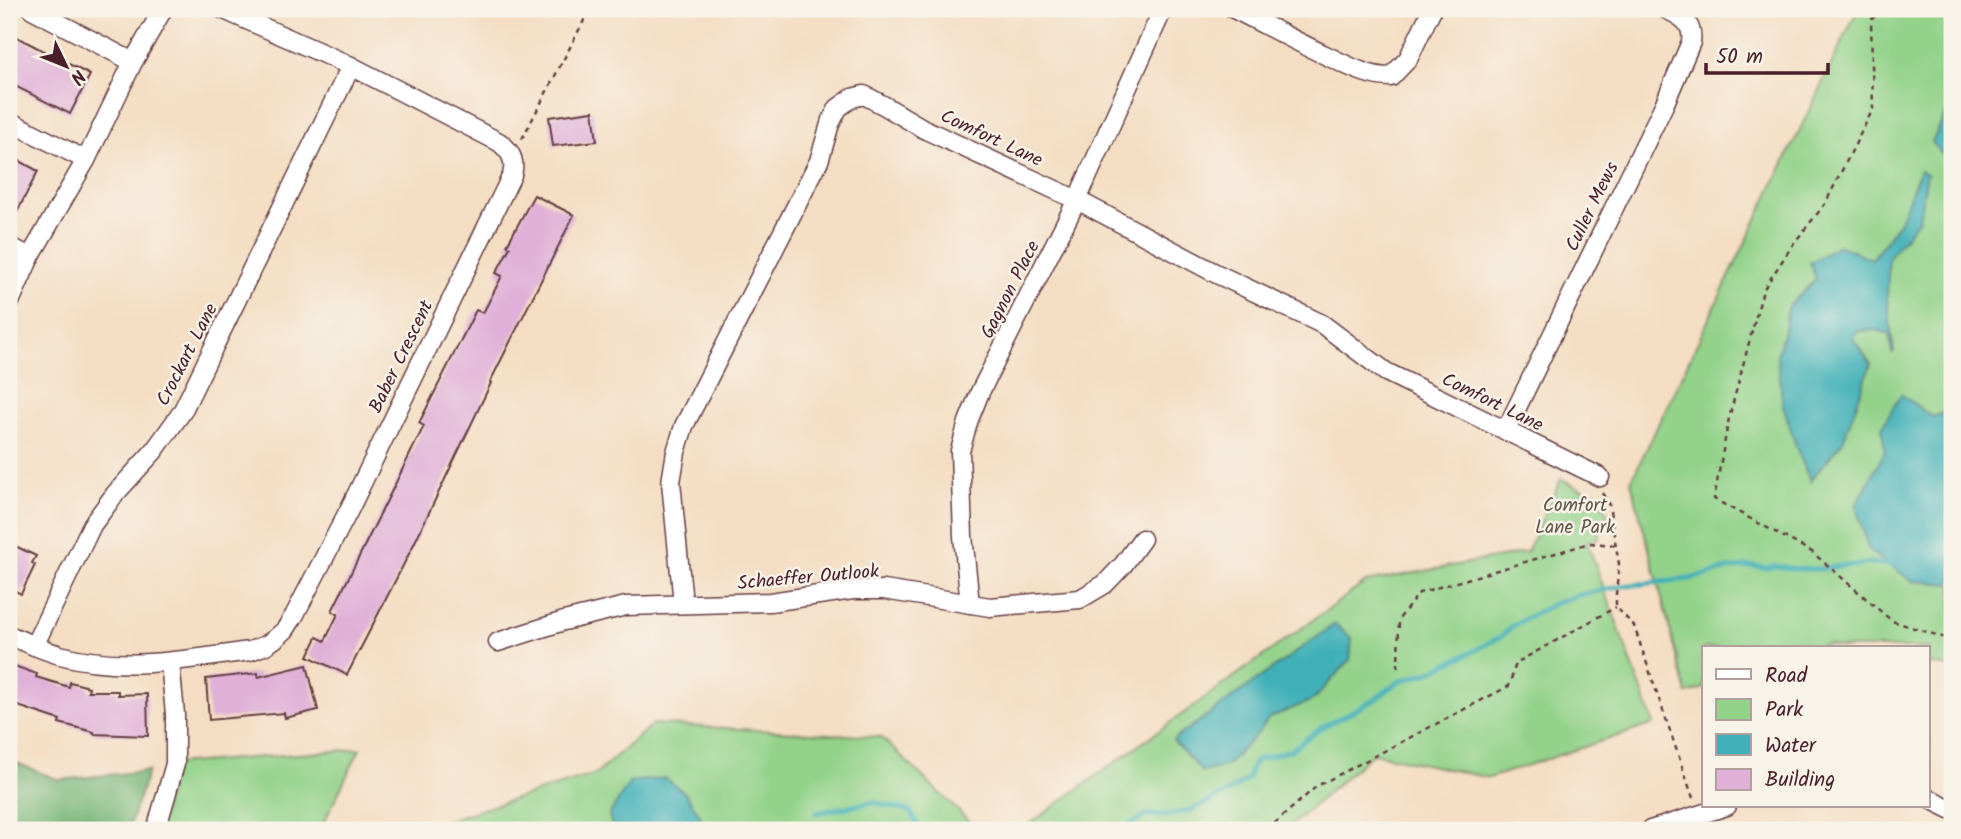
<svg xmlns="http://www.w3.org/2000/svg" width="1961" height="839" font-family="Kalam,sans-serif">
	<style>
		.green { fill: #92d289; stroke: #6e785a; stroke-width: 2 }
		.forest { fill: #75b475; stroke: #606a50; stroke-width: 2 }
		.water { fill: #3fb0b7; stroke: #446871; stroke-width: 2 }
		.lines { fill: none; stroke-linecap: round; stroke-linejoin: round }
		.stream { stroke: #3fb0b7; stroke-width: 5 }
		.building { fill: #e0b0d8 }
		.minor-casing { stroke: #643c42; stroke-width: 21 }
		.path { stroke: #643c42; stroke-width: 2.5; stroke-dasharray: 5 5; stroke-linecap: butt }
		.minor { stroke: #fff; stroke-width: 18 }
		.labels { text-anchor: middle; stroke-width: 5; stroke-linejoin: round; paint-order: stroke }
		.street-label { font-size: 19px; fill: #4a1f2b; stroke: #f7f3e8 }
		.park-label { font-size: 19px; fill: #605547; stroke: #f7f3e8 }
	</style>
	<rect width="100%" height="100%" fill="#f7f3e8"/>
	<filter id="ink" filterUnits="userSpaceOnUse"><feTurbulence type="fractalNoise" baseFrequency=".0143" numOctaves="2"/><feDisplacementMap in="SourceGraphic" scale="14" xChannelSelector="R" yChannelSelector="G"/><feConvolveMatrix kernelMatrix="1 2 1 2 8 2 1 2 1" color-interpolation-filters="sRGB"/></filter>
	<filter id="wash" filterUnits="userSpaceOnUse"><feTurbulence type="fractalNoise" baseFrequency=".00686" numOctaves="4" result="noise"/><feDisplacementMap in="SourceGraphic" scale="28" xChannelSelector="R" yChannelSelector="G"/><feGaussianBlur stdDeviation="1.57" result="paint"/><feColorMatrix in="noise" values="0 0 0 0 0 0 0 0 0 0 0 0 0 0 0 0 0 1.4 0 .05"/><feComposite in="paint" operator="in"/></filter>
	<g filter="url(#wash)">
		<rect width="100%" height="100%" fill="#f4ddc2"/>
		<g class="green">
			<polygon points="1858,9 1952,9 1952,667 1928,664 1928,648 1844,648 1826,644 1815,648 1704,648 1704,688 1687,694 1631,481"/>
			<polygon points="1561,479 1597,496 1608,513 1598,539 1587,542 1654,724 1489,778 1373,753 1286,830 1021,830 1366,582 1527,552"/>
			<polygon points="653,724 881,737 978,830 415,830 596,774"/>
			<polygon points="360,749 320,830 159,830 175,764"/>
		</g>
		<polygon class="forest" points="9,760 59,780 148,771 128,830 9,830"/>
		<g class="water">
			<polygon points="1947,111 1952,114 1952,166 1932,142"/>
			<polygon points="1920,170 1927,174 1919,219 1889,257 1887,298 1894,352 1892,353 1889,334 1877,330 1858,331 1852,337 1871,364 1843,441 1810,481 1797,449 1783,405 1777,356 1786,323 1787,308 1816,279 1810,263 1838,245 1872,259 1900,221"/>
			<polygon points="1901,394 1932,417 1952,410 1952,584 1912,581 1869,551 1856,506 1885,451 1882,427"/>
			<polygon points="1335,624 1352,639 1350,660 1313,700 1269,718 1257,734 1226,766 1202,772 1173,740"/>
			<polygon points="665,778 685,793 701,817 689,830 613,830 609,815 630,782"/>
		</g>
		<g class="lines">
			<g class="stream">
				<polyline points="816,813 873,802 910,811 921,830"/>
				<polyline points="1120,830 1147,815 1168,815 1191,810 1227,793 1248,779 1251,769 1256,760 1291,750 1321,728 1374,700 1400,681 1427,673 1472,652 1502,636 1512,626 1553,604 1579,595 1622,586 1690,579 1728,569 1754,566 1766,568 1775,566 1799,569 1823,569 1847,565 1856,566 1870,563 1895,565"/>
			</g>
		</g>
		<g id="blocks">
			<g class="building">
				<polygon points="9,33 90,75 70,114 9,83"/>
				<polygon points="593,111 597,141 553,146 549,117"/>
				<polygon points="9,155 38,171 9,228"/>
				<polygon points="534,195 574,215 490,382 491,383 412,548 347,675 308,656 317,637 325,641 338,614 332,611 424,426 419,423 476,310 483,313 502,276 496,273 510,247 507,245"/>
				<polygon points="9,543 36,556 32,563 35,565 21,594 9,588"/>
				<polygon points="9,664 37,674 36,677 69,687 70,682 89,687 88,691 118,691 118,695 147,694 148,736 94,734 94,732 59,723 60,720 9,703"/>
				<polygon points="307,665 318,710 285,718 284,713 209,720 206,679 258,673 258,677"/>
			</g>
		</g>
	</g>
	<g filter="url(#ink)">
		<use href="#blocks" fill-opacity="0" stroke="#643c42" stroke-width="2"/>
		<g class="lines">
			<defs>
				<g id="minor">
					<polyline points="32,9 133,62"/>
					<path d="M1234,9C1264,24 1293,40 1323,54C1345,64 1366,77 1391,77L1408,59L1432,9"/>
					<polyline points="9,121 86,160"/>
					<polyline points="9,246 30,257"/>
					<polyline points="9,304 30,257 86,160 133,62 163,9"/>
					<path d="M1506,430L1664,105L1691,42C1694,23 1681,16 1665,9"/>
					<polyline points="683,603 671,482 676,452 684,426 819,161 830,124 838,108 852,98 864,95 885,106 924,129 1077,200 1217,274 1322,324 1386,372 1600,477"/>
					<polyline points="970,604 963,536 960,451 968,422 980,392 1077,200 1163,9"/>
					<path d="M9,635C25,642 42,650 60,655C123,672 186,660 250,651L266,645L276,638L285,630L294,616L349,510L512,175C516,161 511,151 499,142L351,66L222,9"/>
					<polyline points="498,642 564,621 626,606 770,602 853,590 884,590 990,607 1080,599 1105,584 1123,565 1142,539"/>
					<polyline points="34,646 92,525 115,494 154,451 182,412 351,66"/>
					<polyline points="1928,798 1952,810"/>
					<polyline points="156,830 175,764 175,714 170,662"/>
					<polyline points="1650,830 1727,806"/>
				</g>
			</defs>
			<use href="#minor" class="minor-casing"/>
			<g class="path">
				<polyline points="1882,9 1871,20 1873,109 1825,204 1794,243 1763,290 1729,418 1714,499 1812,552 1892,621 1952,640"/>
				<polyline points="522,139 590,9"/>
				<polyline points="1602,493 1609,505 1619,564 1616,594 1616,607 1634,626 1693,798"/>
				<polyline points="1398,668 1399,619 1419,593 1590,543 1615,545"/>
				<polyline points="1267,830 1317,786 1509,686 1516,663 1616,607"/>
			</g>
			<use href="#minor" class="minor"/>
		</g>
	</g>
	<g class="labels">
		<g class="street-label">
			<text transform="translate(992 137) rotate(25)" y="7">Comfort Lane</text>
			<text transform="translate(1591 206) rotate(-64)" y="7">Culler Mews</text>
			<text transform="translate(1009 289) rotate(-63)" y="7">Gagnon Place</text>
			<text transform="translate(186 354) rotate(-63)" y="7">Crockart Lane</text>
			<text transform="translate(400 356) rotate(-64)" y="7">Baber Crescent</text>
			<text transform="translate(1493 401) rotate(26)" y="7">Comfort Lane</text>
			<text transform="translate(808 576) rotate(-5)" y="7">Schaeffer Outlook</text>
		</g>
		<g class="park-label">
			<text x="1575" y="511">Comfort<tspan x="1575" dy="22">Lane Park</tspan></text>
		</g>
	</g>
	<rect width="1961" height="839" fill="none" stroke="#f7f3e8" stroke-width="35"/>
	<rect x="1702" y="646" width="228" height="161" fill="#f7f3e8" stroke="#b29e9c" stroke-width="2"/>
	<rect x="1716" y="669" width="35" height="10" fill="#ffffff" stroke="#b29e9c" stroke-width="2"/>
	<text x="1765" y="682" font-size="21" fill="#4a1f2b">Road</text>
	<rect x="1716" y="699" width="35" height="21" fill="#92d289" stroke="#b29e9c" stroke-width="2"/>
	<text x="1765" y="716" font-size="21" fill="#4a1f2b">Park</text>
	<rect x="1716" y="734" width="35" height="21" fill="#3fb0b7" stroke="#b29e9c" stroke-width="2"/>
	<text x="1765" y="752" font-size="21" fill="#4a1f2b">Water</text>
	<rect x="1716" y="769" width="35" height="21" fill="#e0b0d8" stroke="#b29e9c" stroke-width="2"/>
	<text x="1765" y="786" font-size="21" fill="#4a1f2b">Building</text>
	<g transform="translate(66 66) rotate(133)" stroke="#f7f3e8" stroke-width="5" paint-order="stroke">
	<path d="M0-5L12 26L0 18L-12 26Z" fill="#4a1f2b"/>
	<text y="-10" font-size="19" font-weight="bold" text-anchor="middle" fill="#4a1f2b">N</text>
	</g>
	<path d="M1706 63v10h122v-10" fill="none" stroke="#4a1f2b" stroke-width="3.5"/>
	<text x="1716" y="63" font-size="21" fill="#4a1f2b" stroke="#f7f3e8" stroke-width="5" paint-order="stroke">50 m</text>
</svg>
